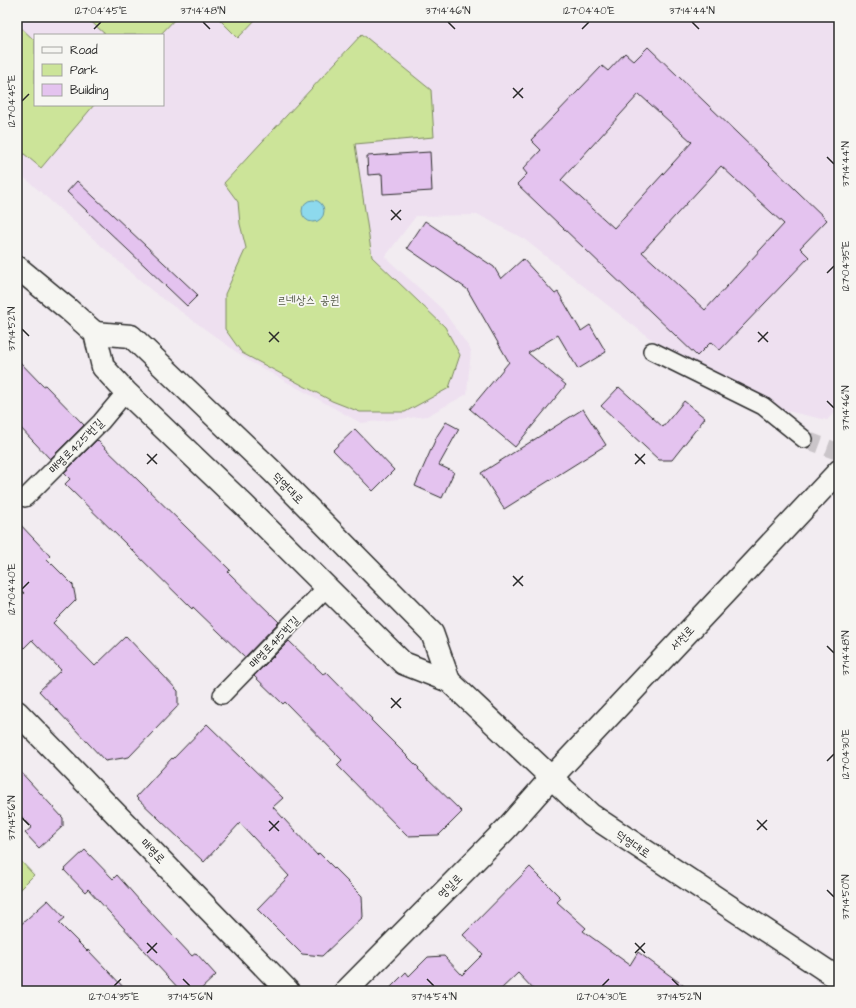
<svg xmlns="http://www.w3.org/2000/svg" width="856" height="1008" font-family="'Architects Daughter','Poor Story',sans-serif">
	<style>
		.built { fill: #eee0f0; fill-rule: evenodd }
		.green { fill: #cce499; stroke: #7c8862 }
		.water { fill: #8dd9ed; stroke: #66939f }
		.building { fill: #e4c3ef; stroke: #2b2b2b; fill-rule: evenodd }
		.lines { fill: none; stroke-linecap: round; stroke-linejoin: round }
		.street-tunnel { stroke: #cac5c9; stroke-width: 17; stroke-dasharray: 17 8; stroke-linecap: butt }
		.street-casing { stroke: #2b2b2b; stroke-width: 20 }
		.secondary-casing { stroke: #2b2b2b; stroke-width: 25 }
		.street { stroke: #f6f6f2; stroke-width: 17 }
		.secondary { stroke: #f6f6f2; stroke-width: 22 }
		.ticks { fill: none; stroke: #2b2b2b; stroke-width: 1.5 }
		.labels { text-anchor: middle; stroke-width: 3.5; stroke-linejoin: round; paint-order: stroke }
		.park-label { font-size: 12px; fill: #535946; stroke: #f6f6f2 }
		.street-label { font-size: 12px; fill: #2b2b2b; stroke: #f6f6f2 }
		.neatline { fill: none; stroke: #2b2b2b; stroke-width: 1.5 }
		.ticks-label { font-size: 10px; text-anchor: middle; fill: #2b2b2b }
	</style>
	<rect width="100%" height="100%" fill="#f2ecf1"/>
	<filter id="ink" filterUnits="userSpaceOnUse"><feTurbulence type="fractalNoise" baseFrequency=".025" numOctaves="2"/><feDisplacementMap in="SourceGraphic" scale="8" xChannelSelector="R" yChannelSelector="G"/><feConvolveMatrix kernelMatrix="1 2 1 2 8 2 1 2 1" color-interpolation-filters="sRGB"/></filter>
	<g filter="url(#ink)">
		<path class="built" d="M17,17H839V408L827,420L769,407L648,337L524,239L479,215L416,216L385,257L442,309L471,350L467,394L427,416L361,423L249,361L151,290L17,171ZM35,35H163V105H35Z"/>
		<g class="green">
			<polygon points="86,17 177,17 160,35 106,35"/>
			<polygon points="217,17 258,17 238,38"/>
			<polygon points="17,24 35,41 35,105 94,105 41,168 17,148"/>
			<polygon points="362,34 431,90 434,137 355,144 372,257 445,327 460,355 449,388 405,412 360,412 332,401 242,353 225,329 225,294 246,248 240,224 238,202 224,183"/>
			<polygon points="17,857 34,875 17,892"/>
		</g>
		<circle class="water" cx="313" cy="211" r="11"/>
		<g class="building">
			<path d="M648,47L827,220L800,248L809,257L720,350L711,342L697,356L517,184L527,174L523,169L541,150L531,140L602,66L608,71L625,53L634,61ZM639,94L692,142L614,228L561,180ZM721,166L784,224L705,310L642,252Z"/>
			<polygon points="430,152 432,191 383,194 382,174 368,175 367,156"/>
			<polygon points="77,181 198,295 187,306 67,192"/>
			<polygon points="425,221 494,267 501,279 523,259 555,294 558,292 581,331 590,325 606,352 578,369 558,335 528,353 566,385 515,447 470,409 509,362 467,289 407,248"/>
			<polygon points="17,359 43,386 45,385 84,425 50,459 17,424"/>
			<polygon points="619,387 663,427 684,401 705,418 672,460 659,460 601,406"/>
			<polygon points="583,409 606,445 504,509 481,473"/>
			<polygon points="446,422 459,429 439,465 454,472 442,498 415,486 437,436"/>
			<polygon points="355,429 394,470 373,491 333,450"/>
			<polygon points="97,440 230,570 228,572 279,622 245,657 193,607 192,609 65,484 70,479 64,473"/>
			<polygon points="17,521 50,556 47,559 73,585 76,600 53,623 95,666 126,636 178,691 178,706 129,757 105,761 39,691 61,670 32,640 17,655 17,599 24,593 17,586"/>
			<polygon points="289,641 323,674 326,672 372,719 371,720 419,768 418,769 462,812 439,835 407,836 337,765 342,760 285,702 283,704 254,676"/>
			<polygon points="207,724 283,798 273,807 317,855 319,853 362,896 363,917 322,956 302,954 257,909 289,876 240,823 204,862 136,797 172,758 173,759"/>
			<polygon points="17,768 63,818 63,826 39,848 25,833 32,827 17,812"/>
			<polygon points="85,850 113,879 117,875 140,901 192,956 196,953 216,975 199,991 181,991 143,950 144,950 88,889 85,892 64,870"/>
			<polygon points="530,867 561,898 557,902 586,928 583,931 630,965 638,952 691,991 535,991 518,973 499,991 387,991 406,972 409,976 428,957 444,956 462,975 483,954 463,935"/>
			<polygon points="48,900 65,918 59,923 87,951 88,950 127,991 17,991 17,928"/>
		</g>
		<g class="lines">
			<polyline class="street-tunnel" points="804,439 839,452"/>
			<defs>
				<g id="street">
					<polyline points="652,351 763,406 804,439"/>
					<polyline points="25,498 101,422 126,392"/>
					<polyline points="222,695 326,588"/>
				</g>
				<g id="secondary">
					<polyline points="17,267 68,309 95,333 103,367 126,392 244,505 403,663 449,681 591,815 839,979"/>
					<polyline points="95,333 131,336 273,472 432,633 449,681"/>
					<polyline points="17,712 288,991"/>
					<polyline points="346,991 506,829 551,778 839,471"/>
				</g>
			</defs>
			<use href="#street" class="street-casing"/>
			<use href="#secondary" class="secondary-casing"/>
			<use href="#street" class="street"/>
			<use href="#secondary" class="secondary"/>
		</g>
	</g>
	<path class="ticks" d="M203,22L210,29M448,22L455,29M692,22L699,29M94,29L101,22M582,29L589,22M513,88L523,98M513,98L523,88M22,101L29,94M827,157L834,164M391,210L401,220M391,220L401,210M827,273L834,266M22,329L29,336M269,332L279,342M758,332L768,342M269,342L279,332M758,342L768,332M827,401L834,408M147,454L157,464M635,454L645,464M147,464L157,454M635,464L645,454M513,576L523,586M513,586L523,576M22,589L29,582M827,646L834,653M391,698L401,708M391,708L401,698M827,761L834,754M22,818L29,825M757,820L767,830M269,821L279,831M757,830L767,820M269,831L279,821M827,890L834,897M147,943L157,953M635,943L645,953M147,953L157,943M635,953L645,943M183,979L190,986M427,979L434,986M672,979L679,986M114,986L121,979M602,986L609,979"/>
	<g class="labels">
		<g class="park-label">
			<text x="308" y="304">르네상스 공원</text>
		</g>
		<g class="street-label">
			<text transform="translate(76 446) rotate(-45)" y="4">매영로425번길</text>
			<text transform="translate(288 488) rotate(45)" y="4">덕영대로</text>
			<text transform="translate(682 638) rotate(-47)" y="4">서천로</text>
			<text transform="translate(274 642) rotate(-46)" y="4">매영로415번길</text>
			<text transform="translate(633 844) rotate(34)" y="4">덕영대로</text>
			<text transform="translate(153 851) rotate(46)" y="4">매영로</text>
			<text transform="translate(450 886) rotate(-45)" y="4">영일로</text>
		</g>
	</g>
	<rect width="856" height="1008" fill="none" stroke="#f6f6f2" stroke-width="44"/>
	<rect x="34" y="34" width="130" height="72" fill="#f6f6f2" stroke="#a5a5a2"/>
	<rect x="42" y="47" width="20" height="6" fill="#f6f6f2" stroke="#a5a5a2"/>
	<text x="70" y="54" font-size="12" fill="#2b2b2b">Road</text>
	<rect x="42" y="64" width="20" height="12" fill="#cce499" stroke="#a5a5a2"/>
	<text x="70" y="74" font-size="12" fill="#2b2b2b">Park</text>
	<rect x="42" y="84" width="20" height="12" fill="#e4c3ef" stroke="#a5a5a2"/>
	<text x="70" y="94" font-size="12" fill="#2b2b2b">Building</text>
	<rect x="22" y="22" width="812" height="964" class="neatline"/>
	<g class="ticks-label">
		<text x="101" y="14">127°04'45"E</text>
		<text x="203" y="14">37°14'48"N</text>
		<text x="448" y="14">37°14'46"N</text>
		<text x="589" y="14">127°04'40"E</text>
		<text x="692" y="14">37°14'44"N</text>
		<text transform="translate(11 101) rotate(-90)" y="4">127°04'45"E</text>
		<text transform="translate(845 164) rotate(-90)" y="4">37°14'44"N</text>
		<text transform="translate(845 266) rotate(-90)" y="4">127°04'35"E</text>
		<text transform="translate(11 329) rotate(-90)" y="4">37°14'52"N</text>
		<text transform="translate(845 408) rotate(-90)" y="4">37°14'46"N</text>
		<text transform="translate(11 589) rotate(-90)" y="4">127°04'40"E</text>
		<text transform="translate(845 653) rotate(-90)" y="4">37°14'48"N</text>
		<text transform="translate(845 754) rotate(-90)" y="4">127°04'30"E</text>
		<text transform="translate(11 818) rotate(-90)" y="4">37°14'56"N</text>
		<text transform="translate(845 897) rotate(-90)" y="4">37°14'50"N</text>
		<text x="114" y="1000">127°04'35"E</text>
		<text x="190" y="1000">37°14'56"N</text>
		<text x="434" y="1000">37°14'54"N</text>
		<text x="602" y="1000">127°04'30"E</text>
		<text x="679" y="1000">37°14'52"N</text>
	</g>
</svg>
